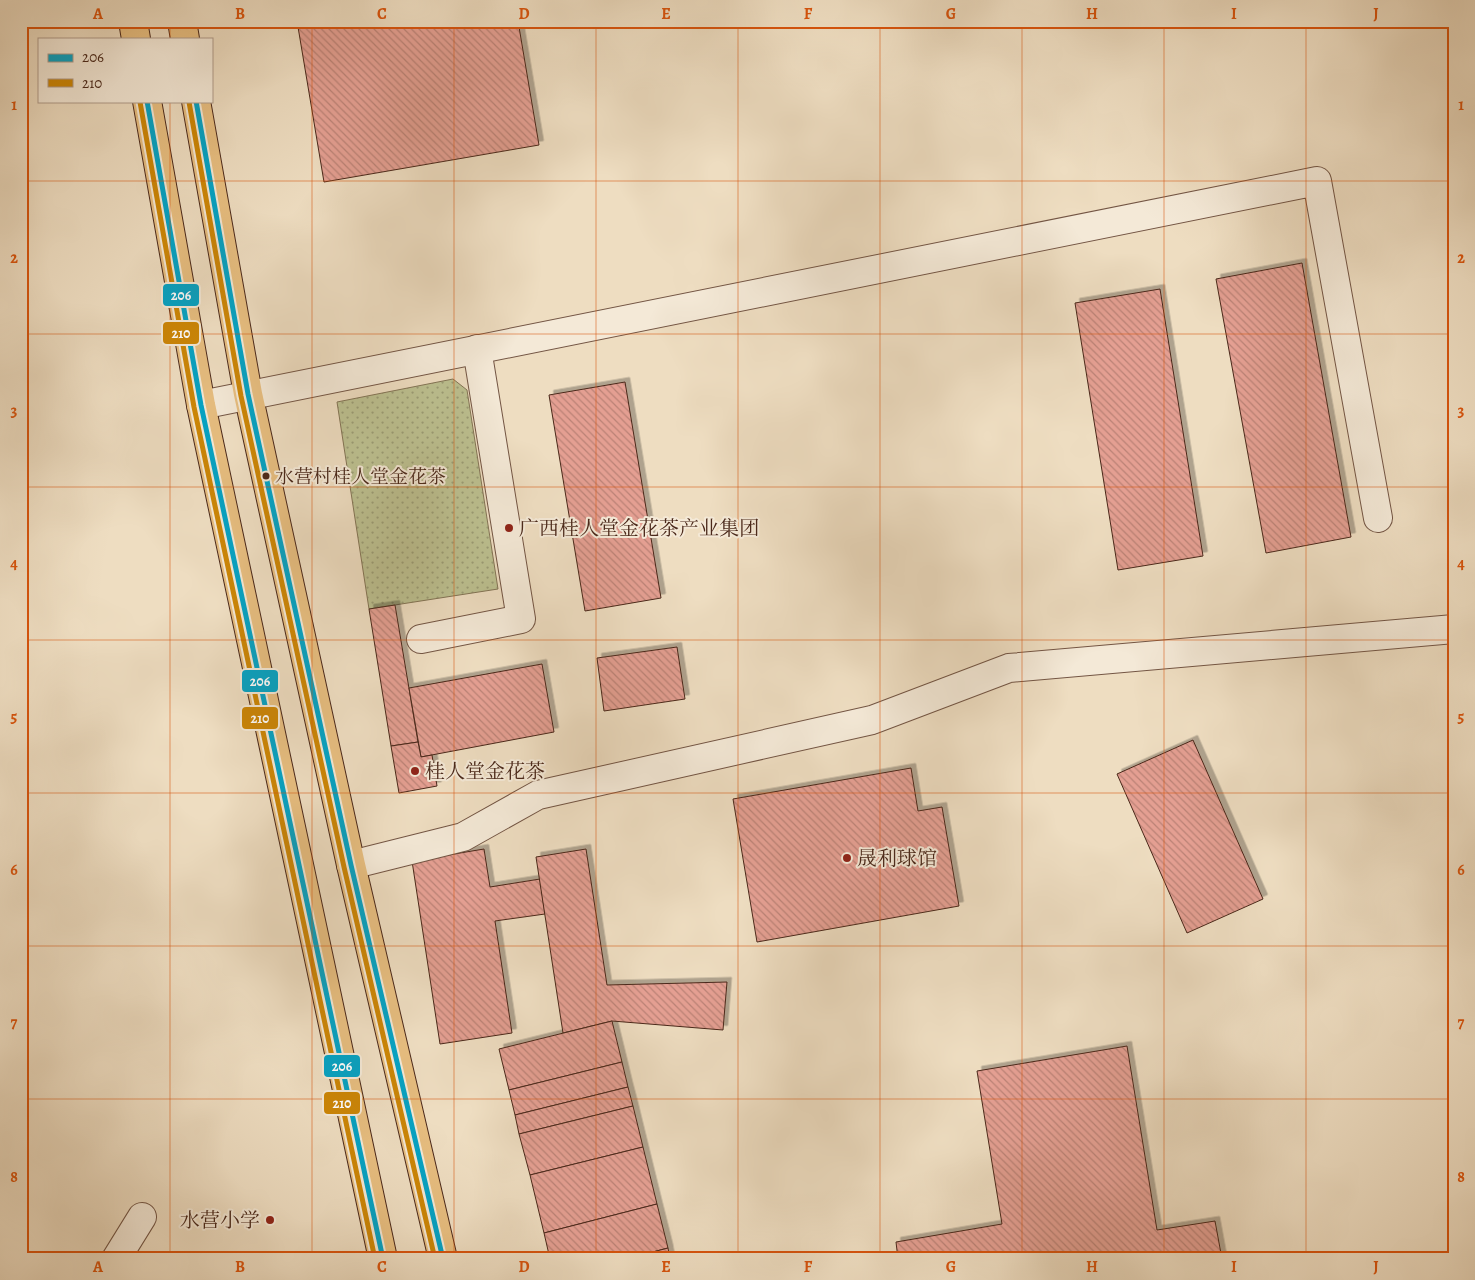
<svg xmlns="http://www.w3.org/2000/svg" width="1475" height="1280" font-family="Alegreya,'Noto Serif SC',serif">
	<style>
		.grass { fill: url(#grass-dots); stroke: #837455 }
		.building { fill: url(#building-back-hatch); stroke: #4a281a; filter: url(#shadow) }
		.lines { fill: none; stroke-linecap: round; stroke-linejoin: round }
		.minor-casing { stroke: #735544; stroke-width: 30 }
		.major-casing { stroke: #4a281a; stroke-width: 30 }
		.minor { stroke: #f4e9d7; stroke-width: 28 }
		.major { stroke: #e7be80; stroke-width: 28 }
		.bus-1-casing { stroke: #f4e9d7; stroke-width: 9 }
		.bus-2-casing { stroke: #f4e9d7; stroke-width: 9 }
		.bus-1 { stroke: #04a3c5; stroke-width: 5 }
		.bus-2 { stroke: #cc8606; stroke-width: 5 }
		.grid { fill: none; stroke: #d8540d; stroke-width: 1; stroke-opacity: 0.55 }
		.bus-dot { fill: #4a281a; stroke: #f4e9d7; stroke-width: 2 }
		.poi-dot { fill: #8f2418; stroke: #f4e9d7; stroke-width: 2 }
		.labels { text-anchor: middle; stroke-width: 4; stroke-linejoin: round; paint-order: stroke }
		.bus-label { font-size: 19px; fill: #4a281a; stroke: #f4e9d7; text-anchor: start }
		.poi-label { font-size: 20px; fill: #4a281a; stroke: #f4e9d7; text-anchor: start }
		.line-badge { stroke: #f4e9d7; stroke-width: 2 }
		.badge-label { font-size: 14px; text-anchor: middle; font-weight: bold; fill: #fff }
		.neatline { fill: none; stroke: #d8540d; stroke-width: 2 }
		.grid-label { font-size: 16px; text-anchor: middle; font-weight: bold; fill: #d8540d }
	</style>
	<defs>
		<pattern id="grass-dots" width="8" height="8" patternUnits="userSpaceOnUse" patternTransform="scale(1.25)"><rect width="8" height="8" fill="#bcc090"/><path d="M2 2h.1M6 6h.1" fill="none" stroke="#9b9c75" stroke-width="1.8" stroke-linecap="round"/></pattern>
		<pattern id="building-back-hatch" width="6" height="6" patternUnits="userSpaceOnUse" patternTransform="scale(1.25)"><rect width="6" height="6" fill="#e49f92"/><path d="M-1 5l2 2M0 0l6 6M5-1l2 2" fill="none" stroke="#bb8276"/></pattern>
		<filter id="shadow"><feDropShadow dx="4.5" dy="-4.5" stdDeviation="0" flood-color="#0004"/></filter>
	</defs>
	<rect width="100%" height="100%" fill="#eeddc1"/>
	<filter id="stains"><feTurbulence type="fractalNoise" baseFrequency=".004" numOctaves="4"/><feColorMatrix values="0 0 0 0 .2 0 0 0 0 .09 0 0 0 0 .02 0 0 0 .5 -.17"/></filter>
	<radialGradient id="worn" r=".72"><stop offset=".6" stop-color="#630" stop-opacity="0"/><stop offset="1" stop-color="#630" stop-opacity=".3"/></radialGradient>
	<polygon class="grass" points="453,379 467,390 498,589 369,609 337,402"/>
	<g class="building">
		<polygon points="297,21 518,21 539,145 324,182"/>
		<polygon points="1302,263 1351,537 1266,553 1216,279"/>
		<polygon points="1160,289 1203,556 1118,570 1075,303"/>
		<polygon points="625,382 661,598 585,611 549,395"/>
		<polygon points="395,605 418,742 391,746 369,609"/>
		<polygon points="677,647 685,699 604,711 597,658"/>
		<polygon points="542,664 554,732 421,757 409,688"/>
		<polygon points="1193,740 1263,899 1187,933 1117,774"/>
		<polygon points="418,742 421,757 432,755 437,786 399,793 391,746"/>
		<polygon points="911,768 918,811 942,807 959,906 757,942 733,799"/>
		<polygon points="484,849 490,887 540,879 545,914 495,921 512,1033 440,1044 412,861"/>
		<polygon points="586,849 607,985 727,982 723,1030 612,1021 563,1033 536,857"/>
		<polygon points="612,1021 622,1062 509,1090 499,1049"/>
		<polygon points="1127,1046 1157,1230 1215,1221 1222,1259 898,1259 896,1242 1002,1224 977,1071"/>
		<polygon points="622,1062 628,1087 515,1115 509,1090"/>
		<polygon points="628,1087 633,1106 519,1134 515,1115"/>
		<polygon points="633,1106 643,1147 530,1175 519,1134"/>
		<polygon points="643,1147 657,1204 544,1233 530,1175"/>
		<polygon points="657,1204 668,1248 626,1259 550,1259 544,1233"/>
		<polygon points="668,1248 670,1259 626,1259"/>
	</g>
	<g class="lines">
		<defs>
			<g id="minor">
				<polyline points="201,405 1317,181 1378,518"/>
				<polyline points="421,639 521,619 477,349"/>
				<polyline points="351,865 463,837 538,795 872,720 1009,668 1454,629"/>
				<polyline points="116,1259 142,1217"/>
			</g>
			<g id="major">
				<polyline points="133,21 136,39"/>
				<polyline points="182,21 185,39"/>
				<polyline points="147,101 201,405 383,1259"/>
				<polyline points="196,101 248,394 351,865 443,1259"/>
			</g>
		</defs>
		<use href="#minor" class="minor-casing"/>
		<use href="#major" class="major-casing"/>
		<use href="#minor" class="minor"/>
		<use href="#major" class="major"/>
		<defs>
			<g id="bus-1">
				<polyline points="147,101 201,405 383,1259"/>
				<polyline points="196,101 248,394 351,865 443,1259"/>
			</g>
			<g id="bus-2">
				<polyline points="140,102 194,407 375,1259"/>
				<polyline points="189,102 241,396 344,867 435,1259"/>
			</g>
		</defs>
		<use href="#bus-1" class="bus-1-casing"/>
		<use href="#bus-2" class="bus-2-casing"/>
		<use href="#bus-1" class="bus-1"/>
		<use href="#bus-2" class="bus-2"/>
	</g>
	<path class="grid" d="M170,21V39M312,21V1259M454,21V1259M596,21V1259M738,21V1259M880,21V1259M1022,21V1259M1164,21V1259M1306,21V1259M170,101V1259M21,181H1454M21,334H1454M21,487H1454M21,640H1454M21,793H1454M21,946H1454M21,1099H1454"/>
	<circle class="bus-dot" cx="266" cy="476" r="4.5"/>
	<g class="poi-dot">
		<circle cx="509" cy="528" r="5"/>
		<circle cx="415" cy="771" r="5"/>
		<circle cx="847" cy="858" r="5"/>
		<circle cx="270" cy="1220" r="5"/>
	</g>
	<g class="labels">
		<g class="bus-label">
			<text x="275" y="483">水营村桂人堂金花茶</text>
		</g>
		<g class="poi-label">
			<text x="519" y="535">广西桂人堂金花茶产业集团</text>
			<text x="425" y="778">桂人堂金花茶</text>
			<text x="857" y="865">晟利球馆</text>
			<text x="260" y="1227" text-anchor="end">水营小学</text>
		</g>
	</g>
	<g class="line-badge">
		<rect x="162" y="283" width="38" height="24" rx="5" fill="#04a3c5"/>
		<rect x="162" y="321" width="38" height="24" rx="5" fill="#cc8606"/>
		<rect x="241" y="669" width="38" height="24" rx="5" fill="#04a3c5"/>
		<rect x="241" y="706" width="38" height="24" rx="5" fill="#cc8606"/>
		<rect x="323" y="1054" width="38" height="24" rx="5" fill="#04a3c5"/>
		<rect x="323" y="1091" width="38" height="24" rx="5" fill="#cc8606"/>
	</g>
	<g class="badge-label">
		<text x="181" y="300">206</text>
		<text x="181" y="338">210</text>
		<text x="260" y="686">206</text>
		<text x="260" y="723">210</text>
		<text x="342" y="1071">206</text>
		<text x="342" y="1108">210</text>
	</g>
	<rect width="1475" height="1280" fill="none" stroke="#eeddc1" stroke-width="55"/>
	<rect x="38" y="38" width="175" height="65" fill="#f4e9d7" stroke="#b09c8b"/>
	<rect x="48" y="54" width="25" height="8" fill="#04a3c5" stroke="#b09c8b"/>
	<text x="82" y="62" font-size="15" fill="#4a281a">206</text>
	<rect x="48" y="79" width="25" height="8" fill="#cc8606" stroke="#b09c8b"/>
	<text x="82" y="88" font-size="15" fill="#4a281a">210</text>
	<rect x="28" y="28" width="1420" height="1224" class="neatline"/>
	<g class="grid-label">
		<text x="98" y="19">A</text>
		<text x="240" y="19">B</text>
		<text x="382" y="19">C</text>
		<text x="524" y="19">D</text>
		<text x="666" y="19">E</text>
		<text x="808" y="19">F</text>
		<text x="951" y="19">G</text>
		<text x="1092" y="19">H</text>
		<text x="1234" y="19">I</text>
		<text x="1376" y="19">J</text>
		<text x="14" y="110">1</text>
		<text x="1461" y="110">1</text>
		<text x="14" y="263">2</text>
		<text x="1461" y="263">2</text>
		<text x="14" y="416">3</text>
		<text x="1461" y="416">3</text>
		<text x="14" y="569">4</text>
		<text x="1461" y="569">4</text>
		<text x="14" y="722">5</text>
		<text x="1461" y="722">5</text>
		<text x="14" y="875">6</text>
		<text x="1461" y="875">6</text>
		<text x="14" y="1028">7</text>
		<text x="1461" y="1028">7</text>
		<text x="14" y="1182">8</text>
		<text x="1461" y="1182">8</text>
		<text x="98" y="1272">A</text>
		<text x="240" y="1272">B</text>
		<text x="382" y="1272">C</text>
		<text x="524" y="1272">D</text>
		<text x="666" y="1272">E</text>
		<text x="808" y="1272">F</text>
		<text x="951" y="1272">G</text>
		<text x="1092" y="1272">H</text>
		<text x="1234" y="1272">I</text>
		<text x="1376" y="1272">J</text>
	</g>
	<rect width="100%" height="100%" filter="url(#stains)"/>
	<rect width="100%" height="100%" fill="url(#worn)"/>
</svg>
